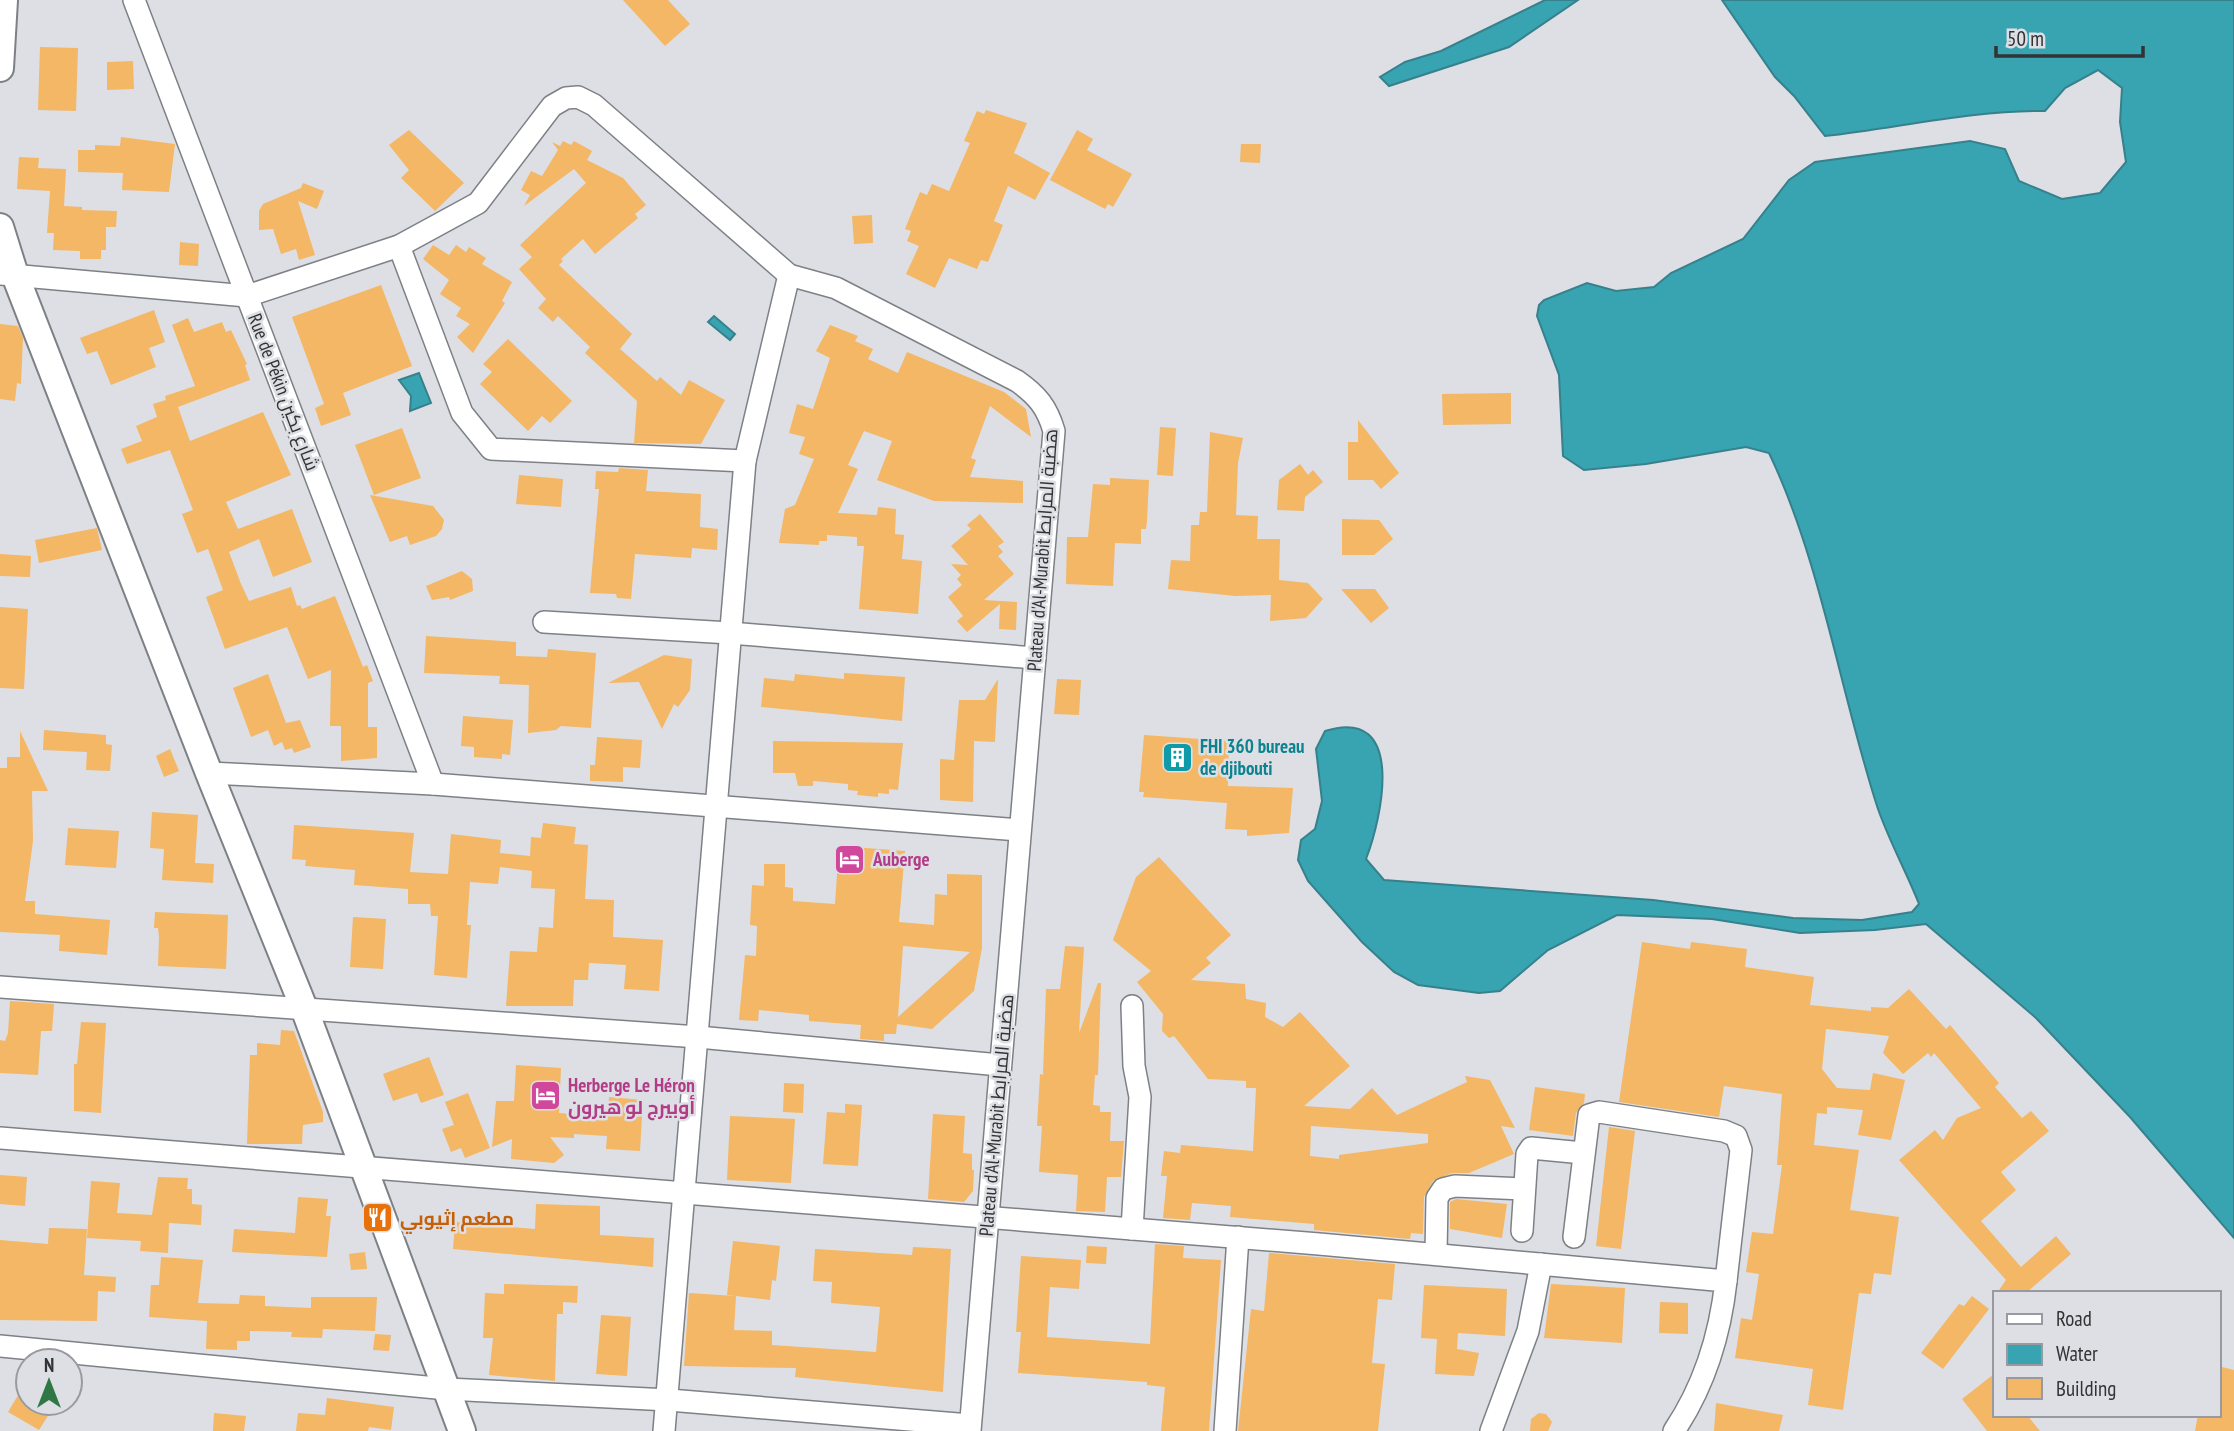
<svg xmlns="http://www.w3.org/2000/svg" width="2234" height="1431" font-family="'PT Sans Narrow',Cairo,sans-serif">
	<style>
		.water { fill: #38a3b1; stroke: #36818c; stroke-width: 2 }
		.building { fill: #f3b765; fill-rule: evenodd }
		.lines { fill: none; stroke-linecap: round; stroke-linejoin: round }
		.minor-casing { stroke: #7d8085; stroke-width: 24 }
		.tertiary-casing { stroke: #7d8085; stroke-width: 30 }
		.minor { stroke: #fff; stroke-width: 21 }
		.tertiary { stroke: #fff; stroke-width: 26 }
		.labels { text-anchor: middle; stroke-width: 5; stroke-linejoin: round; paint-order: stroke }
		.street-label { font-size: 19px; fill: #323335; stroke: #dddfe5 }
		.culture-label { font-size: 19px; font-weight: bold; fill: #0d838f; stroke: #dddfe5; text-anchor: start }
		.hotel-label { font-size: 19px; font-weight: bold; fill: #b23c85; stroke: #dddfe5; text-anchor: start }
		.food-label { font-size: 19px; font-weight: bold; fill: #c56008; stroke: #dddfe5; text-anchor: start }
	</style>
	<rect width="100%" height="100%" fill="#dddfe5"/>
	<g class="water">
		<polygon points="1545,0 1578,0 1509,47 1389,86 1380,77 1405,62 1441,51"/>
		<path d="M1722,0H2234V1238L2130,1117L2036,1018L1926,924L1875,930L1800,933L1712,919L1617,915L1548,950L1500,991L1479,993L1418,985L1394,972L1362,942L1308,881L1298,860L1301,840L1315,829L1322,801L1316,749L1325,731C1407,705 1382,818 1366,859L1384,880L1653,900L1793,918L1862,920L1912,912L1919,904C1906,871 1888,839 1877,806C1840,691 1821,562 1769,453L1746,447L1646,464L1584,470L1563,456L1559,375L1537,316L1539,305L1544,300L1587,283L1616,291L1654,287L1671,273L1743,239L1789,180L1815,162L1970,141L2005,149L2019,181L2062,199L2100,193L2126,162L2120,122L2122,88L2098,70L2065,88L2045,111C1971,110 1898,128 1825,136L1794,96L1775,77Z"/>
		<polygon points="714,316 735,334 730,340 708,322"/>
		<polygon points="419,373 431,403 410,411 411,396 399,380"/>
	</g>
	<g class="building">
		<polygon points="623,0 668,0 690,24 665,46"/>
		<polygon points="40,47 78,48 76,111 38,110"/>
		<polygon points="133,61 134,89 107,90 107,62"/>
		<polygon points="986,110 1027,123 1014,153 1050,173 1035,200 1008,186 994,221 1003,225 988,262 981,260 977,269 949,258 935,288 906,274 919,246 907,241 911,231 905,229 920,192 927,195 932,184 949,191 970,143 964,141 977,111 984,114"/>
		<polygon points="409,130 464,183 435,211 401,178 409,170 389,145"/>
		<polygon points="1077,130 1093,139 1087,150 1132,174 1113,207 1108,204 1105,209 1050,180"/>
		<polygon points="121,137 175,144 169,192 122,190 123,173 78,172 78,150 95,150 95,145 120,146"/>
		<polygon points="563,141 571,145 574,141 592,151 587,160 623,178 646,205 635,214 638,218 595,254 583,239 561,259 563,261 559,265 632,334 620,349 657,381 660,377 681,395 689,380 725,400 701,444 634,443 637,401 585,353 590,347 558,316 553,322 538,308 546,299 519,269 532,257 520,245 586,183 574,169 524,206 530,195 521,190 531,171 542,176 558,150 552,142 560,146"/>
		<polygon points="1241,144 1261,144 1260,163 1240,162"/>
		<polygon points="19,157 39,158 38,168 66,169 64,206 82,207 82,210 117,211 116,227 106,227 106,250 101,250 101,259 80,259 80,251 53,250 54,233 47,233 50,191 17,189"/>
		<polygon points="303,183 324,191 317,209 298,201 315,255 299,260 296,249 281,254 273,229 259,230 259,211 263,204 301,188"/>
		<polygon points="872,215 873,243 854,244 852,216"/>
		<polygon points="180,242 199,244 198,266 179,265"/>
		<polygon points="433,245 449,255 456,245 466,252 469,247 486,258 482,264 512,282 502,301 505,303 473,353 457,337 470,324 456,316 461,308 440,294 449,280 423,259"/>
		<polygon points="381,285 412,366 343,393 351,415 321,426 315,408 324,404 292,317"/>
		<polygon points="154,310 165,342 149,348 156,367 111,385 97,351 87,354 80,338"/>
		<polygon points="188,318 194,332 222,322 226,332 231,330 247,364 245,365 250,380 178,407 190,441 263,412 291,475 226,502 238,529 292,509 312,562 273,577 259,539 229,552 241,584 249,601 291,587 297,606 300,605 302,609 335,596 363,667 367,665 373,681 368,683 368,727 377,727 377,758 341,761 341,726 330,726 331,670 308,679 287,627 225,649 206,597 223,590 208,549 197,553 182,514 193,510 170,450 127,464 121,449 142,441 136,426 157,417 153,404 166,400 165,396 195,386 172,325"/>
		<polygon points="0,324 18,326 23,338 21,384 17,383 15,401 0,399"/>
		<polygon points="830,325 858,336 855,341 873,349 868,359 898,373 907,352 1004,392 1026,409 1031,437 990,406 971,458 976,460 970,477 1023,481 1023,503 934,501 877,480 892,441 864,431 848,465 858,469 838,513 877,515 878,507 896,509 895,534 904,535 902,559 922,561 918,614 859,609 864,546 857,546 857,537 827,535 827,541 819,541 819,545 779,543 785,509 795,505 814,459 799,454 805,437 789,433 797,404 813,409 830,358 816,351"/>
		<polygon points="508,339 572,401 550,423 542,416 528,431 480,384 492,372 483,364"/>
		<polygon points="1511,393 1511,424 1443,425 1442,394"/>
		<polygon points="1358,420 1399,473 1381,489 1373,480 1348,480 1348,442 1358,442"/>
		<polygon points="1160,427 1176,428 1173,476 1157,475"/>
		<polygon points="402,428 421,478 374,495 355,445"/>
		<polygon points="1210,432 1243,438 1238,463 1236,515 1258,516 1257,539 1280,539 1279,580 1308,583 1323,599 1306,618 1270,621 1271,595 1235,596 1168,589 1171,560 1190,561 1191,525 1199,525 1200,512 1207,512"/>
		<polygon points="1300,464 1308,475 1313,470 1323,482 1305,497 1304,511 1277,510 1279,480"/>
		<polygon points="619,468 648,470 646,491 701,494 700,527 718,529 717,550 692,548 691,558 635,554 631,599 617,598 616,594 590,593 599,489 595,489 596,471 618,472"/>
		<polygon points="519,475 563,479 561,507 516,504"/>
		<polygon points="1110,478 1149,480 1147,521 1146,529 1141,529 1141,544 1115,543 1113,586 1066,584 1067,537 1088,537 1093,484 1110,485"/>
		<polygon points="370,495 433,506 444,520 442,529 436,536 410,545 407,536 390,542"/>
		<polygon points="980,514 1004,542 998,546 1003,552 998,556 1014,574 984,600 1017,602 1016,630 999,629 1000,604 967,632 957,621 963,616 948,597 962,585 957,579 961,575 951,564 968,565 951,546 971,529 967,525"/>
		<polygon points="1342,519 1379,520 1393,539 1374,555 1342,555"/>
		<polygon points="97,528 102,550 39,563 35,540"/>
		<polygon points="0,554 31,556 30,577 0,576"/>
		<polygon points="462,571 472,579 473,591 450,600 449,597 432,600 426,586"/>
		<polygon points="1341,589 1375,589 1389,608 1371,623"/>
		<polygon points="0,607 28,609 24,689 0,688"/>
		<polygon points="426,636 516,642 516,656 547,657 548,649 596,653 591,728 561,726 556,730 528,733 529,685 499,684 500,676 424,673"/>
		<polygon points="664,655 692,659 690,690 678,707 674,704 662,729 639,682 608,683"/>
		<polygon points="844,673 905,677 902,721 761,707 764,678 794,681 795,674 844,679"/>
		<polygon points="268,674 286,723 300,720 311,747 294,753 292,748 285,750 282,742 274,746 268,730 251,737 233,688"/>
		<polygon points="998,679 995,742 974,741 973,802 940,800 940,759 954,760 959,700 985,700"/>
		<polygon points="1057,679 1081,680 1079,715 1054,714"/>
		<polygon points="463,716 513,720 510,755 502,754 502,759 474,757 474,747 461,746"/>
		<polygon points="44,730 106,735 106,744 112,745 110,771 86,770 87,752 43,750"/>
		<polygon points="20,731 48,791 32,791 33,841 25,901 35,901 35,914 110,920 107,955 59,951 60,935 0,932 0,768 7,768 7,757 20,757"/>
		<polygon points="1144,735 1229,741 1228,786 1293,788 1289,833 1247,836 1247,830 1225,829 1227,803 1143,797 1144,792 1139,792"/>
		<polygon points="597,737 642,740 640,768 623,767 623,782 590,781 590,765 595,765"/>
		<polygon points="773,741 903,743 898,790 889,789 889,794 878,793 878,797 857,795 858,791 848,790 848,784 813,781 813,786 798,786 795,773 773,773"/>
		<polygon points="170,749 179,771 164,777 156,756"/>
		<polygon points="152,812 198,815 195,863 214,864 213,883 162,880 164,849 150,848"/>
		<polygon points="543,823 576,827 574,844 588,845 585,899 614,900 613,937 663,940 659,991 624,989 626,965 589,963 588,980 574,980 573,1006 506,1006 510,951 537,952 539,927 553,928 555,889 531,888 532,871 500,867 498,884 470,882 467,925 471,925 467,978 434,975 438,916 431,916 430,904 408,904 408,889 354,885 355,870 305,866 306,860 292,859 294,825 414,833 410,872 448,874 451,834 501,840 500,853 530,856 531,837 541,838"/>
		<polygon points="68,828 119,831 116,868 65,865"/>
		<path d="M839,846L905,851L899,922L934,925L935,894L947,895V874L982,875V948L974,991L932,1029L897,1024L896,1034H884V1041L860,1039L861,1025L809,1021V1015L759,1010L758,1021L739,1020L745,955L756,956L757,926L750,925L752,885L764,886V864H785V887L793,888V901L835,904ZM903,946L970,952L898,1017Z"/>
		<path d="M1159,857L1231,935L1206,958L1211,963L1191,980L1245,984L1246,999L1266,1003L1265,1017L1283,1027L1300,1012L1350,1066L1304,1106L1350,1109L1372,1088L1397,1115L1467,1082L1465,1076L1490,1080L1515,1128L1501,1126L1514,1154L1469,1173H1452L1433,1181L1424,1197L1423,1234L1411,1233L1410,1239L1314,1230V1224L1230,1217L1231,1206L1192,1203L1190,1220L1163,1218L1167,1176H1161L1164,1151L1180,1153L1181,1145L1253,1151L1256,1088H1246V1081L1208,1079L1174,1036L1169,1038L1162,1031L1163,1014L1137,982L1151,971L1113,940L1136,877ZM1311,1126L1428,1134V1143L1339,1155V1159L1310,1156Z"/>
		<polygon points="155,912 228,915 226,969 158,966 159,937 158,928 154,928"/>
		<polygon points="353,917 386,919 383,969 350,967"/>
		<polygon points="1642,942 1690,949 1691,942 1747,949 1745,967 1814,977 1810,1005 1871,1011 1871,1007 1888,1008 1909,989 1946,1029 1950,1025 1999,1083 1995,1087 2022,1118 2031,1111 2049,1131 2001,1172 2016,1190 1981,1221 2021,1267 2056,1236 2071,1254 2026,1293 1997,1293 2006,1280 1899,1160 1935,1130 1943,1140 1957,1118 1981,1108 1934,1053 1931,1057 1928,1053 1903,1074 1883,1053 1889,1036 1826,1029 1822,1069 1837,1088 1870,1090 1873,1073 1905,1080 1891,1140 1858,1135 1863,1110 1827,1107 1827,1114 1817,1113 1814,1145 1859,1150 1850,1210 1899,1217 1891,1275 1874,1273 1871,1294 1859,1293 1843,1410 1808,1405 1813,1369 1735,1358 1741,1318 1752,1320 1759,1274 1746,1272 1752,1232 1773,1234 1782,1165 1777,1165 1782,1094 1724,1086 1719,1117 1619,1102"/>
		<polygon points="1065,946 1084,947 1079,1033 1098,983 1101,983 1098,1075 1095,1075 1093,1105 1100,1106 1100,1112 1111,1112 1110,1141 1124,1141 1121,1177 1107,1177 1105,1212 1076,1211 1078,1175 1039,1172 1042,1126 1037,1126 1040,1074 1043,1075 1046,989 1060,989"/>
		<polygon points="10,1001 54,1004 52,1031 41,1031 38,1075 0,1073 0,1040 5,1041 8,1033"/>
		<polygon points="81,1022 106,1023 101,1113 74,1111 74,1064 77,1064"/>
		<polygon points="281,1030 294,1031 323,1112 323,1122 303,1125 302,1144 247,1144 250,1055 257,1055 257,1043 280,1045"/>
		<polygon points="429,1057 444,1095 421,1103 417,1093 393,1101 383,1074"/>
		<polygon points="516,1065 561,1068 559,1113 608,1116 609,1097 643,1100 640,1151 606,1149 607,1136 574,1134 574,1138 550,1137 564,1155 554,1163 511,1159 512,1139 492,1147 496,1101 514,1101"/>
		<polygon points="784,1083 804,1084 803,1113 783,1112"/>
		<polygon points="1535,1087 1585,1094 1584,1103 1576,1113 1573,1136 1529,1130"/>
		<polygon points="468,1093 490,1148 465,1158 461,1148 451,1152 442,1129 454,1125 445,1102"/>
		<polygon points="845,1104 862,1105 858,1166 823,1164 827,1112 845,1113"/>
		<polygon points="933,1114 965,1116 963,1153 972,1154 972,1170 974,1170 973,1191 964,1202 928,1199"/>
		<polygon points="730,1116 795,1119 791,1183 727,1180"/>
		<polygon points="1609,1127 1635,1131 1621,1249 1596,1246"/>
		<polygon points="0,1175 27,1177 25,1206 0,1204"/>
		<polygon points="158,1177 188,1178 187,1189 192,1189 192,1204 202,1205 201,1225 169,1223 168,1253 140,1251 141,1241 87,1238 91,1181 120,1183 117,1213 152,1215"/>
		<polygon points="298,1197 328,1199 326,1216 331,1216 327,1257 232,1252 234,1229 295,1233"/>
		<polygon points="1456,1199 1507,1204 1502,1238 1450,1229 1450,1202"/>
		<polygon points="536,1204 600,1206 600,1235 654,1238 653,1267 453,1249 455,1222 535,1229"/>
		<polygon points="49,1228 87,1229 84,1275 116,1277 115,1292 98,1291 97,1321 0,1320 0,1240 48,1244"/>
		<polygon points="733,1241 780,1246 776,1281 772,1280 770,1300 727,1295"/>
		<polygon points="1155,1244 1184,1246 1183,1258 1221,1260 1209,1431 1161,1431 1165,1387 1147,1385 1147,1382 1018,1373 1021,1332 1016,1332 1021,1256 1081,1260 1079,1289 1050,1287 1047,1337 1150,1344"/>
		<polygon points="1087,1246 1107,1247 1106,1264 1086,1263"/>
		<polygon points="913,1247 951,1249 943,1392 795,1377 796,1368 684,1366 689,1293 736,1296 734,1330 772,1331 772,1345 876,1352 880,1307 831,1303 832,1282 813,1281 815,1249 912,1255"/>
		<polygon points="365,1252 367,1269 351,1270 349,1254"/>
		<polygon points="1269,1253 1395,1264 1392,1300 1378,1299 1372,1363 1385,1364 1378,1431 1238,1431 1251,1309 1264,1311"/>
		<polygon points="161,1257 203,1260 198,1303 239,1304 240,1295 265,1296 265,1306 311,1308 311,1297 377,1297 375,1331 323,1329 322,1338 291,1337 292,1332 250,1331 250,1341 237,1341 237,1350 206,1349 207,1321 149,1317 151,1285 159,1285"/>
		<polygon points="504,1284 578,1286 577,1303 563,1302 563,1314 557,1314 555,1381 489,1375 493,1338 483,1338 485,1293 504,1294"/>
		<polygon points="1551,1284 1625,1288 1622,1343 1544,1338"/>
		<polygon points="1424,1285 1507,1289 1505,1336 1458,1333 1457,1349 1479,1353 1474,1376 1435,1374 1437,1339 1421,1338"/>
		<polygon points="1972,1296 1989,1309 1943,1369 1921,1353 1959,1304 1964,1306"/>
		<polygon points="1660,1302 1688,1303 1688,1334 1659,1333"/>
		<polygon points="601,1315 631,1317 627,1376 596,1374"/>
		<polygon points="375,1334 391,1335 389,1351 373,1350"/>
		<polygon points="2218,1366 2234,1370 2234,1431 2195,1431 2198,1415 2218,1415"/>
		<polygon points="1994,1374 1994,1415 2027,1415 2040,1431 1987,1431 1962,1399"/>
		<polygon points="20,1392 28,1397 28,1403 38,1403 51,1411 39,1430 8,1412"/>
		<polygon points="327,1398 394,1407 391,1430 369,1427 368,1431 296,1431 298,1413 325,1415"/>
		<polygon points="1716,1403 1783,1415 1779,1431 1714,1431"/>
		<polygon points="214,1413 246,1416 244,1431 213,1431"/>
		<polygon points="1539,1413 1546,1414 1552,1422 1548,1431 1530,1431 1531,1419"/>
	</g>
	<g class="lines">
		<defs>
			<g id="minor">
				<polyline points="134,0 433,784"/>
				<polyline points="399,246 462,413 491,449 745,461 664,1431"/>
				<path d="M0,274L247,296L399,246L478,203L552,106L566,98L578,97L594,105L789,275L836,288L1017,381C1037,395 1047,407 1054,431L970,1431"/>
				<polyline points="745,461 789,275"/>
				<polyline points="544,622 730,633 1035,658"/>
				<polyline points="209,773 433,784 1020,830"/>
				<polyline points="0,987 698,1037 1000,1065"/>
				<polyline points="1132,1006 1134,1066 1140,1097 1132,1229"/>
				<path d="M0,1138L1319,1244L1726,1281C1720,1336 1705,1385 1674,1431"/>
				<polyline points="1522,1231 1527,1154 1531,1148 1583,1153"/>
				<polyline points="1574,1237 1589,1115 1599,1112 1724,1131 1736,1136 1741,1150 1726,1281"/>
				<polyline points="1436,1254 1437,1198 1443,1189 1455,1186 1524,1189"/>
				<polyline points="0,1346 447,1389 669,1400 970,1425"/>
				<polyline points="1225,1431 1238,1237"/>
				<polyline points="1491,1431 1528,1331 1541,1264"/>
			</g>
			<g id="tertiary">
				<polyline points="0,68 4,0"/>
				<polyline points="0,227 15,275 209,773 304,1008 462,1431"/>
			</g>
		</defs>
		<use href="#minor" class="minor-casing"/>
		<use href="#tertiary" class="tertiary-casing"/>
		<use href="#minor" class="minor"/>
		<use href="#tertiary" class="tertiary"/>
	</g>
	<defs>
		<symbol id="building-square" viewBox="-11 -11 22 22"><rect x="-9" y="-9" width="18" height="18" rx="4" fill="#0f9aa8" stroke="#dddfe5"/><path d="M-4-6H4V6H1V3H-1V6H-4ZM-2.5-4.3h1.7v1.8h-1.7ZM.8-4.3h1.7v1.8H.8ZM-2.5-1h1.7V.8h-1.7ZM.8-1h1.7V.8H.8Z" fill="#fff"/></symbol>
		<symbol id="hotel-square" viewBox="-11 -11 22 22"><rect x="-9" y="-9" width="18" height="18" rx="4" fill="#d1479c" stroke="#dddfe5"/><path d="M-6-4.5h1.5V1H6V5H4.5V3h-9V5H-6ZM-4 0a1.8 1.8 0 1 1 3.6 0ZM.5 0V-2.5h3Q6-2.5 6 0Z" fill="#fff"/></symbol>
		<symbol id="restaurant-square" viewBox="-11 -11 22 22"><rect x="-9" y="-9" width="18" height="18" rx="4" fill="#e8710a" stroke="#dddfe5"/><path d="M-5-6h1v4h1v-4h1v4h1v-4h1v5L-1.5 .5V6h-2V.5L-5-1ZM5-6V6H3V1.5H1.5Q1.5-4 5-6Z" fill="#fff"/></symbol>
	</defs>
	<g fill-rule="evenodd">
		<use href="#building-square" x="1160" y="740" width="35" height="35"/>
		<use href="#hotel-square" x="832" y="842" width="35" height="35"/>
		<use href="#hotel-square" x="528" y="1078" width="35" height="35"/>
		<use href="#restaurant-square" x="360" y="1200" width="35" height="35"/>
	</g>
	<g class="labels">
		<g class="street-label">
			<text transform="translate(284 392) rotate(69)" y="7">Rue de Pékin شارع بكين</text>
			<text transform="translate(1042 550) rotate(-86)" y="7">Plateau d'Al-Murabit هضبة المرابط</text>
			<text transform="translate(996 1115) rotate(-85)" y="7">Plateau d'Al-Murabit هضبة المرابط</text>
		</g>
		<g class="culture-label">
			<text x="1200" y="753">FHI 360 bureau<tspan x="1200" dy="22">de djibouti</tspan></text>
		</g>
		<g class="hotel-label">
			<text x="873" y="866">Auberge</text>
			<text x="568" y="1092">Herberge Le Héron<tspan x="568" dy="22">أوبيرج لو هيرون</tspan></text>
		</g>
		<g class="food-label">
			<text x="400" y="1225">مطعم إثيوبي</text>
		</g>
	</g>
	<rect x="1993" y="1291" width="228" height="126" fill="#dddfe5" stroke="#999a9f" stroke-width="2"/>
	<rect x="2007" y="1314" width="35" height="10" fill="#ffffff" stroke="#999a9f" stroke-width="2"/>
	<text x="2056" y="1326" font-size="21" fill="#323335">Road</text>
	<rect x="2007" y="1344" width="35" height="21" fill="#38a3b1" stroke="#999a9f" stroke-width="2"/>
	<text x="2056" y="1361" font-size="21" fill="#323335">Water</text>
	<rect x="2007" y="1378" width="35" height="21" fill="#f3b765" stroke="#999a9f" stroke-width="2"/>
	<text x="2056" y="1396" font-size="21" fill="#323335">Building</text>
	<g transform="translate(49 1382)"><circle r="33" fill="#dddfe5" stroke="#999a9f" stroke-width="2"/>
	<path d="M0-5L12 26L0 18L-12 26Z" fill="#2f7846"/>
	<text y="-10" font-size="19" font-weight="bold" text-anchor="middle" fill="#323335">N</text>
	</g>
	<path d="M1996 46v10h147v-10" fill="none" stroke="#323335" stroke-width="3.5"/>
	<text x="2007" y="46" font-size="21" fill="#323335" stroke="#dddfe5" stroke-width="5" paint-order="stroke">50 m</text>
</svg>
